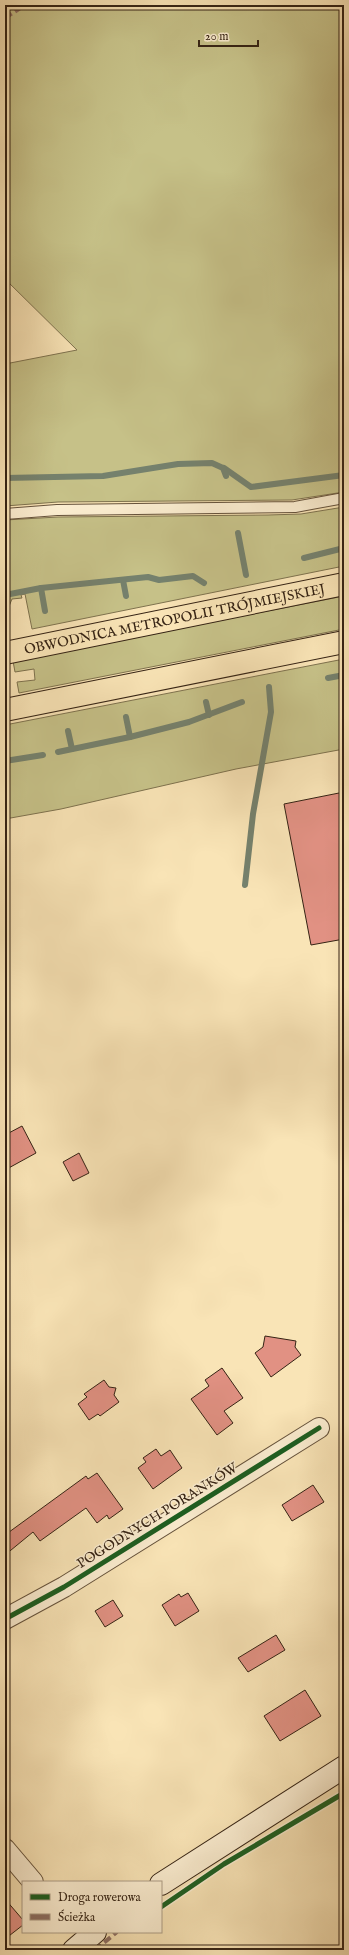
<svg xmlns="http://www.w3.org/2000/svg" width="349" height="1955" font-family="'IM FELL English',serif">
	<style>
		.green { fill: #c6c188; stroke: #7e724e }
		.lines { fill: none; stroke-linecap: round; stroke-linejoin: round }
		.stream { stroke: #75816d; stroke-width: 6 }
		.building { fill: #e19183; stroke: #352314 }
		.service-casing { stroke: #66533c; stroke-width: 12 }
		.minor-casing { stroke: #66533c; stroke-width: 22 }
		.secondary-casing { stroke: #352314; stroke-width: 24 }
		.motorway-casing { stroke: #352314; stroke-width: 24 }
		.service { stroke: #fbedd0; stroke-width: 10 }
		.minor { stroke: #fbedd0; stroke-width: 20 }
		.secondary { stroke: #fbedd0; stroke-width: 22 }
		.motorway { stroke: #f9e4b6; stroke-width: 22 }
		.quiet { stroke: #8d6e63; stroke-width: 4; stroke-dasharray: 8 4; stroke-linecap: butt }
		.cycleway-casing { stroke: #fbedd0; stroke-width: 8 }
		.cycleway { stroke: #1b5e20; stroke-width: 5 }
		.labels { text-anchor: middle; stroke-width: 3; stroke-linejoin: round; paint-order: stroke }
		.street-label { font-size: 14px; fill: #352314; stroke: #fbedd0 }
	</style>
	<rect width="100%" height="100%" fill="#f9e4b6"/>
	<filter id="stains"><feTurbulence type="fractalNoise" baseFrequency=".005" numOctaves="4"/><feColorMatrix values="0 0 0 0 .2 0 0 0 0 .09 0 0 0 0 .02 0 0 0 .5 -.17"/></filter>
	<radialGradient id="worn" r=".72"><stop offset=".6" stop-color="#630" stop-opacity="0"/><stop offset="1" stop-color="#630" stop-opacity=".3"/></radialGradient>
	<g class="green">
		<polygon points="5,5 344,5 344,492 292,500 58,502 5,506 5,364 77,350 5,279"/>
		<polygon points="344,507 344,566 32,629 25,594 21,595 22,598 12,599 5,616 5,520 58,517 268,515 301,514"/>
		<polygon points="344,596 344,629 19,693 17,682 35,680 34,669 15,672 13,661"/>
		<polygon points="344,659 344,749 236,769 61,809 5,819 5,725"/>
	</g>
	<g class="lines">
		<g class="stream">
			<polyline points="224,468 251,487 344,475"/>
			<polyline points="5,478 103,476 178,464 212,463 223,468 226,476"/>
			<polyline points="238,533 246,575"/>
			<polyline points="304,558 344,548"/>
			<polyline points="123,580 126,596"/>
			<polyline points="41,588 45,611"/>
			<polyline points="5,595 41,588 148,577 159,580 193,576 204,583"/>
			<polyline points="328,678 344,675"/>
			<polyline points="206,702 209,715"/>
			<polyline points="126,717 130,737"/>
			<polyline points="68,731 72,749"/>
			<polyline points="58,752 130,737 189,722 242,702"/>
			<polyline points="5,761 43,755"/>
			<polyline points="245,885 253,814 271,712 269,687"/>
		</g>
	</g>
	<g class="building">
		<polygon points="344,792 344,939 311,945 284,804"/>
		<polygon points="22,1126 36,1153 5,1170 5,1135"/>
		<polygon points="79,1153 89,1173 73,1181 63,1162"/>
		<polygon points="265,1336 296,1341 295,1347 301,1355 271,1377 255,1353 263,1347"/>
		<polygon points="222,1368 243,1398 224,1411 233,1423 217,1435 191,1399 209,1386 205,1380"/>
		<polygon points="104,1380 109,1387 116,1388 114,1395 119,1402 100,1416 98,1414 89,1420 78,1404 87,1397 84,1394"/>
		<polygon points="156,1449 161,1456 170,1450 182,1468 153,1489 138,1468 146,1462 143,1458"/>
		<polygon points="97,1473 123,1509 109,1519 107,1515 97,1523 86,1508 40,1541 33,1532 5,1555 5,1535 86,1476 88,1479"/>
		<polygon points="313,1485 324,1502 292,1521 282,1505"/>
		<polygon points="188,1593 199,1611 175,1626 162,1605 179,1594 181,1597"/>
		<polygon points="113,1600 123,1616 105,1627 95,1611"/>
		<polygon points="276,1635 285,1650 248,1672 238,1658"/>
		<polygon points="305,1690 321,1716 280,1741 264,1716"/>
		<polygon points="5,1899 23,1920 23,1925 5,1939"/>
	</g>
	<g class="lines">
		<defs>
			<polyline id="service" points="5,514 57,510 295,507 344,498"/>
			<g id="minor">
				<polyline points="5,1619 64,1587 319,1428"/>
				<polyline points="5,1849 33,1882"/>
			</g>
			<g id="secondary">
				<polyline points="161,1884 344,1767"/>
				<polyline points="74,1950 95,1932"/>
			</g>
			<g id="motorway">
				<path id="s1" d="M5,653L344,584"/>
				<polyline points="5,710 344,642"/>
			</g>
		</defs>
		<use href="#service" class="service-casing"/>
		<use href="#minor" class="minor-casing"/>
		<use href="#secondary" class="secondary-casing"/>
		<use href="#motorway" class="motorway-casing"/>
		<use href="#service" class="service"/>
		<use href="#minor" class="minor"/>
		<use href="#secondary" class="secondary"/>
		<use href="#motorway" class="motorway"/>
		<g class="quiet">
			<polyline points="5,18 25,5"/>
			<polyline points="95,1950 117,1932"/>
		</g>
		<defs>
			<g id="cycleway">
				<polyline points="5,1619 64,1587 319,1428"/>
				<polyline points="161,1907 224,1864 344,1793"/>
			</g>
		</defs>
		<use href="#cycleway" class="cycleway-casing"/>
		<use href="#cycleway" class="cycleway"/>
	</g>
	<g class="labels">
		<g class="street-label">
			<text dy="5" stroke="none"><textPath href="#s1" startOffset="173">OBWODNICA METROPOLII TRÓJMIEJSKIEJ</textPath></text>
			<text transform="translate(157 1515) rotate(-32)" y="5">POGODNYCH PORANKÓW</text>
		</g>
	</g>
	<rect width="349" height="1955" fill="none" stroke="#f9e4b6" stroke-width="20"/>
	<rect x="6" y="6" width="337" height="1943" fill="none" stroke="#352314" stroke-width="2"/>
	<rect x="10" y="10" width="329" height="1935" fill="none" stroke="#352314"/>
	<rect x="22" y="1881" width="140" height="52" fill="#fbedd0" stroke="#ac9c85"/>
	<rect x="30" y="1894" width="20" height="6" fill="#1b5e20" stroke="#ac9c85"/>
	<text x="58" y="1901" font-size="12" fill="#352314">Droga rowerowa</text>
	<rect x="30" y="1914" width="20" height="6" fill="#8d6e63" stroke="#ac9c85"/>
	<text x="58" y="1921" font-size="12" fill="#352314">Ścieżka</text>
	<path d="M199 40v6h59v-6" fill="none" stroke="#352314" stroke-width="2"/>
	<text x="205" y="40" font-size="12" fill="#352314" stroke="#fbedd0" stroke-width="3" paint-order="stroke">20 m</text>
	<rect width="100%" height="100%" filter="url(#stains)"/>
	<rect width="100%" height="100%" fill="url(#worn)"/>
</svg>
